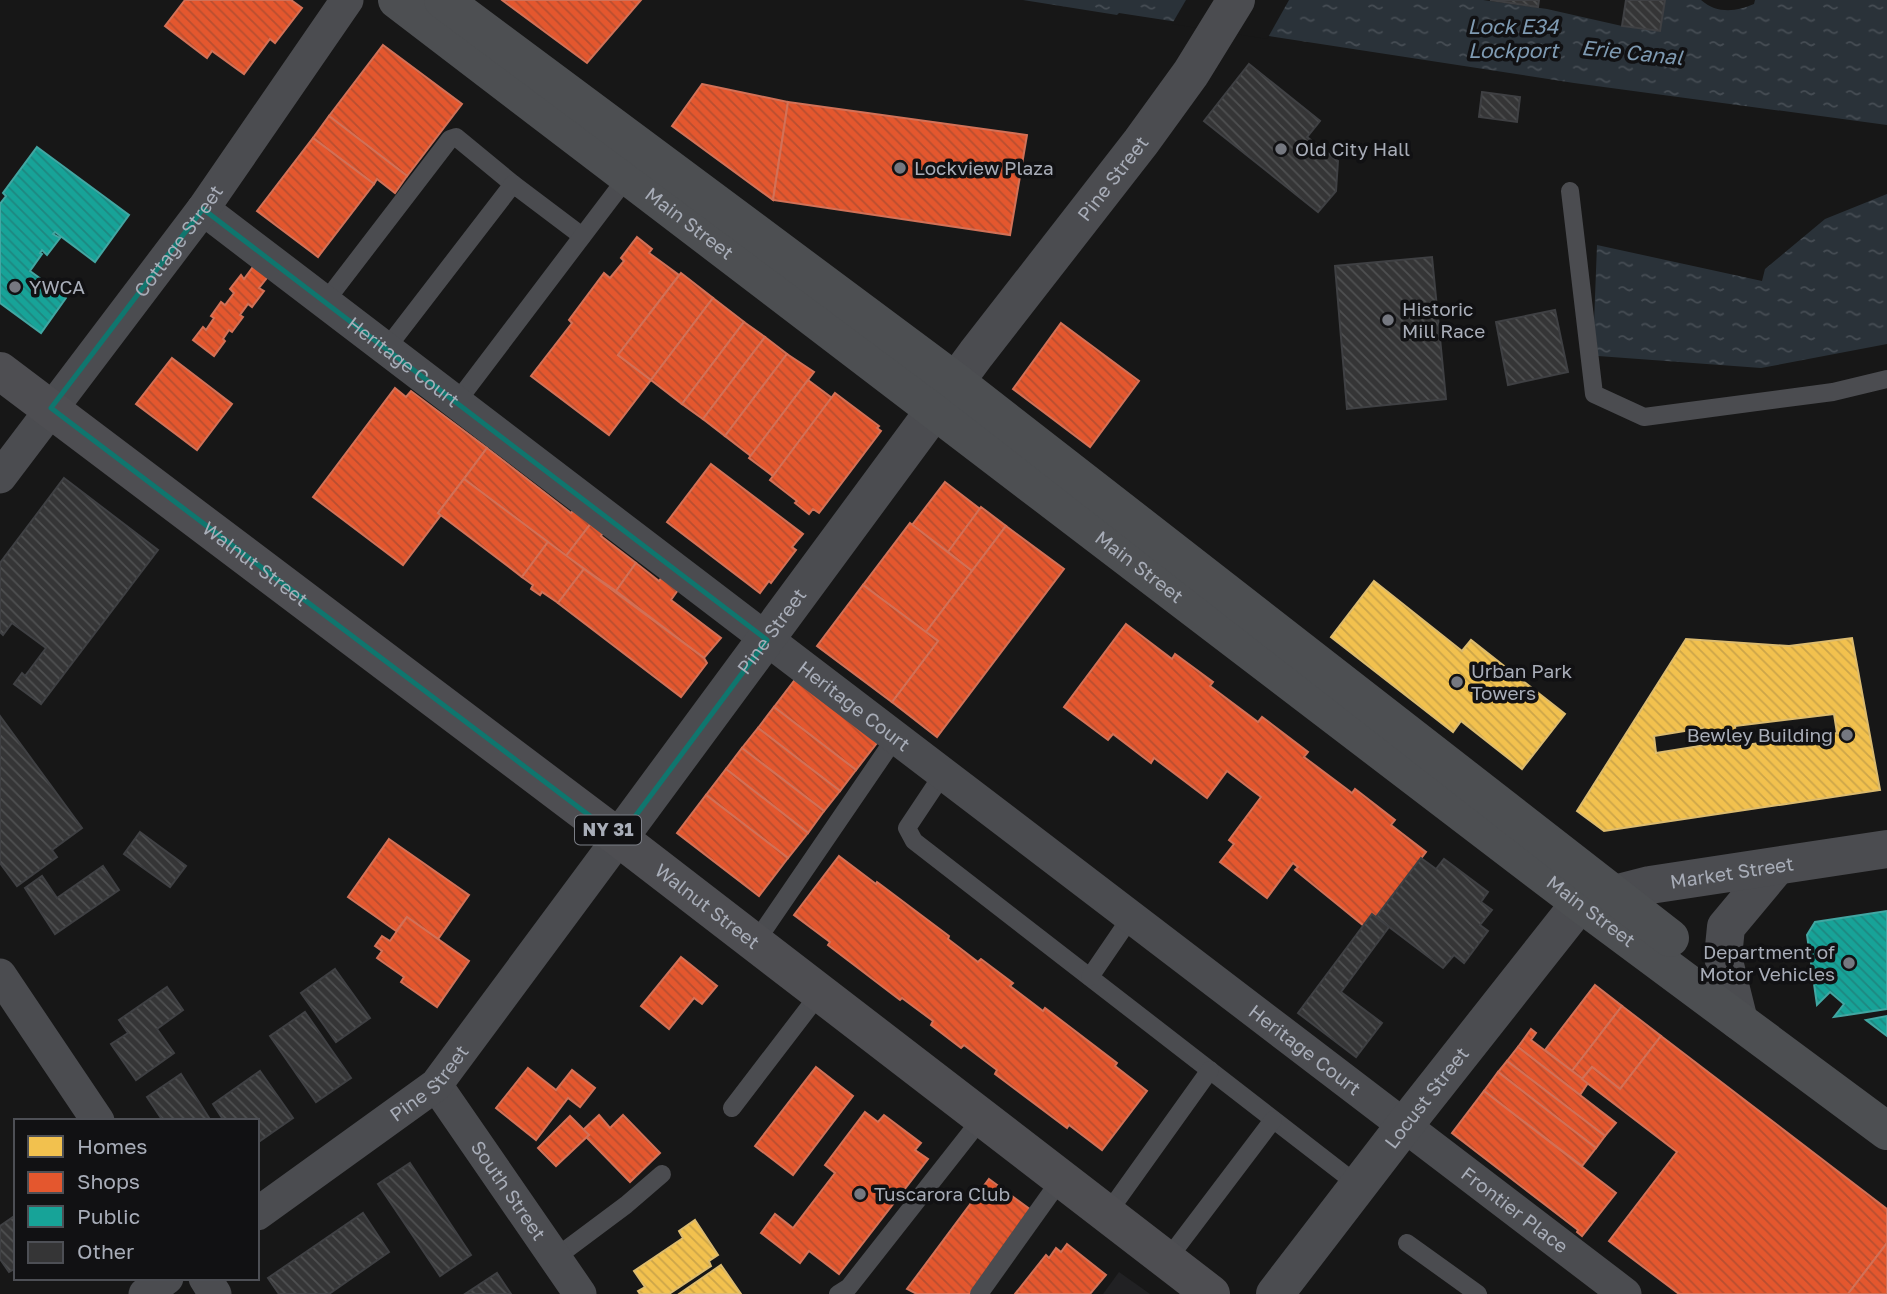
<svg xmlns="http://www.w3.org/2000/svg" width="1887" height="1294" font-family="'Golos Text',sans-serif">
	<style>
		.built { fill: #212123 }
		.water { fill: url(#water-ripples) }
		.pier { fill: #171717 }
		.homes { fill: url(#homes-back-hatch); stroke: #dcbb6e; stroke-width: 2; fill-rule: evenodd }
		.shops { fill: url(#shops-back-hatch); stroke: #d27157; stroke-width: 2 }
		.public { fill: url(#public-back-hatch); stroke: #42a6a2; stroke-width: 2 }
		.building { fill: url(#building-back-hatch); stroke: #3f4043; stroke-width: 2 }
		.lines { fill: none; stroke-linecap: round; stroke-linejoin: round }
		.service { stroke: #4b4c50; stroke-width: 18 }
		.minor { stroke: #4b4c50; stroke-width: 33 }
		.tertiary { stroke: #4b4c50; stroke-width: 38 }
		.primary { stroke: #4d4f52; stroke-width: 38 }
		.trunk { stroke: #4e4e52; stroke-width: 38 }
		.marked { fill: none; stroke: #0f766e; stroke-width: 5; stroke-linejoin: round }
		.poi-dot { fill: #757880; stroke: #111113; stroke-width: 2.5 }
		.labels { text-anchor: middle; stroke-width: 7; stroke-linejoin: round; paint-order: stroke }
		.shield { fill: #111113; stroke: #7b7e86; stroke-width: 2 }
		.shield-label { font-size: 18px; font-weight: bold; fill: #a8adb8 }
		.poi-label { font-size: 19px; fill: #a8adb8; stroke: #111113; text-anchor: start }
		.street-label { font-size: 19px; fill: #a8adb8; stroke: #111113 }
		.water-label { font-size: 21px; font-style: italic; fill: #7f9bb3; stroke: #111113 }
	</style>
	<defs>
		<pattern id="water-ripples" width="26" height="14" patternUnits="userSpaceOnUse" patternTransform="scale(1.75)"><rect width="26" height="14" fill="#2a3239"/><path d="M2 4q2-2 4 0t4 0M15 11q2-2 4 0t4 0" fill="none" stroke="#464d54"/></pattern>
		<pattern id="homes-back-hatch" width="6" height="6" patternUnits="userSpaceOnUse" patternTransform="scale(1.75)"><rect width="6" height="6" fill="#f2c14e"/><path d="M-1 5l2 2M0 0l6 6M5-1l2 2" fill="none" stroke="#cca549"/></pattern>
		<pattern id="shops-back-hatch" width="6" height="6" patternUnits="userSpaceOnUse" patternTransform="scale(1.75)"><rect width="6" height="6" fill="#e4572e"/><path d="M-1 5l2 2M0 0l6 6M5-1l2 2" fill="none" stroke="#b84e30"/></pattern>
		<pattern id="public-back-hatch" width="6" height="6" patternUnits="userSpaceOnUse" patternTransform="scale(1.75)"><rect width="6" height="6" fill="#17a398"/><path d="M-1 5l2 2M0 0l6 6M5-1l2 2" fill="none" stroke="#1e8780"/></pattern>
		<pattern id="building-back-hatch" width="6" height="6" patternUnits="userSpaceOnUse" patternTransform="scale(1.75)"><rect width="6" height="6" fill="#353536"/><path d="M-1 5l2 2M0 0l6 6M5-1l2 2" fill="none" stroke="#4f5051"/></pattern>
	</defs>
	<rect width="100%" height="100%" fill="#171717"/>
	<polygon class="built" points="1119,1272 1150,1294 1103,1294"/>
	<g class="water">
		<path d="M1023,0H1483L1547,9L1622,26L1660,31L1665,0H1701C1717,14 1736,12 1754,4L1755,0H1887V125L1574,83L1119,13L1117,15Z"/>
		<polygon points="1887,194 1887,344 1761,368 1598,356 1594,323 1597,245 1762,281 1765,269 1825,219"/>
	</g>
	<polygon class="pier" points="1186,0 1289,0 1267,39 1172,24"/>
	<g class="homes">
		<polygon points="1374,581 1462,651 1471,640 1565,714 1522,769 1461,721 1453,732 1331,637"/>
		<path d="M1852,638L1880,790L1604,831L1577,811L1686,639L1789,646ZM1834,714L1837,733L1737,746L1735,726ZM1703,728L1706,745L1656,753L1654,736Z"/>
		<polygon points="695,1220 718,1255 709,1261 711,1266 669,1294 640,1294 638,1291 645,1287 634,1271 683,1238 679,1231"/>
		<polygon points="721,1265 741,1294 679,1294"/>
	</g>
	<g class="shops">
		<polygon points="185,0 291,0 302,8 275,43 270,39 244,74 212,51 207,58 165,26"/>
		<polygon points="502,0 641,0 587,63"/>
		<polygon points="383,45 462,104 407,176 329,116"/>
		<polygon points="702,84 788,102 773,200 672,126"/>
		<polygon points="788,102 1027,135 1010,235 773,200"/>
		<polygon points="329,116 407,176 395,193 377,179 374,184 313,138"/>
		<polygon points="313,138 374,184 318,257 257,211"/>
		<polygon points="637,237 652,249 649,253 679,275 618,355 651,380 609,435 531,376 572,323 569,320 604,273 610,278 624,261 621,258"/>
		<polygon points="255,264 270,274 259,288 264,291 252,307 248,304 240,315 243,317 232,332 229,330 223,339 225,341 214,356 193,340 203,327 206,330 214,318 211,316 221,302 225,305 234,293 230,289 241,275 244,279"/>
		<polygon points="681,273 713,298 651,380 618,355"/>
		<polygon points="713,298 744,322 682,404 651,380"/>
		<polygon points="744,322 765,337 703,419 682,404"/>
		<polygon points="1061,323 1139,381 1090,447 1013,389"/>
		<polygon points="765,337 787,354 725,436 703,419"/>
		<polygon points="787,354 814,372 751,456 725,436"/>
		<polygon points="172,358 232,404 197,450 136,404"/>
		<polygon points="808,380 832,398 773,476 749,458"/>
		<polygon points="395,388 406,397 411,391 487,448 438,513 441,515 403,565 313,497"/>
		<polygon points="835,393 879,426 877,428 881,431 819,513 813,509 809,514 795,503 797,501 770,480"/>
		<polygon points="487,448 571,513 574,509 592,522 566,556 464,479"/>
		<polygon points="711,464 803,534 792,547 796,550 771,583 769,581 760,593 667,522"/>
		<polygon points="464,479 548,542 522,577 438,513"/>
		<polygon points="945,482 980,509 948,552 912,525"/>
		<polygon points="981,507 1006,526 972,571 948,552"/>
		<polygon points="592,522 604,531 601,536 636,563 616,591 566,556"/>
		<polygon points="910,523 972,571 926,632 863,585"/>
		<polygon points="1006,526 1064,569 937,737 892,702 938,641 926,632"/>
		<polygon points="548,542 584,569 558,603 542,592 540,595 531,589 533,585 522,577"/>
		<polygon points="636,563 659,581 662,577 678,590 671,600 721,638 704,658 616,591"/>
		<polygon points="584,569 704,658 707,663 681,697 558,603"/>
		<polygon points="863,585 938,641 892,702 817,646"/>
		<polygon points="1126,624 1172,659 1175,654 1213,682 1210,686 1258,722 1262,717 1308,752 1304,757 1352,793 1355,789 1395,820 1391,825 1426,852 1376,917 1372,914 1364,926 1295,870 1298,867 1293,863 1267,898 1220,862 1234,844 1229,840 1261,797 1227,771 1207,798 1154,758 1151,763 1113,734 1108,740 1064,707"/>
		<polygon points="797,677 877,743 856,770 774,707"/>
		<polygon points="774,707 856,770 840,791 758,728"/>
		<polygon points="758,728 840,791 824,811 742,748"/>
		<polygon points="742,748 824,811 808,833 726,769"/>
		<polygon points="726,769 808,833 788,858 706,795"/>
		<polygon points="706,795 788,858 759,896 677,833"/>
		<polygon points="389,839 469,895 438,939 407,917 396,931 348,897"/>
		<polygon points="839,856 876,884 877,882 949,936 948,939 978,962 981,959 1013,983 1010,986 1043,1011 1045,1008 1117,1063 1115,1066 1147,1091 1102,1150 1069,1125 1067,1128 995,1074 997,1070 964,1045 961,1048 931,1025 933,1021 902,998 900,1000 828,945 830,942 794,915"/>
		<polygon points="407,917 469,961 437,1007 401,982 404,977 377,958 382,951 375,946 382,936 390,941"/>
		<polygon points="681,957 717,986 702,1004 694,998 669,1029 641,1006"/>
		<polygon points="1595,985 1622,1006 1572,1071 1545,1050"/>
		<polygon points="1622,1006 1661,1036 1620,1089 1592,1067 1582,1079 1572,1071"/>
		<polygon points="1531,1029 1536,1033 1531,1040 1588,1083 1580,1095 1518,1047"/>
		<polygon points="1661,1036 1887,1209 1887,1243 1848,1294 1679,1294 1609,1241 1677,1152 1582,1079 1592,1067 1620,1089"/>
		<polygon points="1518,1047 1616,1123 1605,1136 1507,1061"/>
		<polygon points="1507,1061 1605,1136 1596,1148 1498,1072"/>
		<polygon points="816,1067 853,1096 793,1175 755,1146"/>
		<polygon points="528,1068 556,1090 572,1070 595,1088 580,1107 568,1098 536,1140 496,1108"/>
		<polygon points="1498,1072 1596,1148 1582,1166 1484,1091"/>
		<polygon points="1484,1091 1616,1193 1582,1236 1577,1232 1578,1230 1452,1133"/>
		<polygon points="865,1112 878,1122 884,1115 921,1143 915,1150 928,1159 839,1274 809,1251 800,1263 761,1233 775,1214 793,1228 835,1173 825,1165"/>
		<polygon points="599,1115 610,1128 623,1115 660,1153 630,1182 586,1137 589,1135 583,1130"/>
		<polygon points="570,1116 589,1135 556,1166 538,1148"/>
		<polygon points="989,1179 1035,1213 970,1294 917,1294 907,1289"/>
		<polygon points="1887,1243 1887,1294 1848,1294"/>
		<polygon points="1067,1244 1106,1275 1090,1294 1015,1294 1046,1255 1049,1258 1056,1248 1061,1252"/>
	</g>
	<g class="public">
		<polygon points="37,147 129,215 95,262 55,232 53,234 60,238 47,255 42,250 40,253 42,254 30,271 52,287 53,285 56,287 55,289 66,298 41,333 0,303 0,204 6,196 3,193"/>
		<polygon points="1887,911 1887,1009 1834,1017 1844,1004 1830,992 1817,1005 1807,935 1815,922"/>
		<polygon points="1887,1016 1887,1036 1866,1020"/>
	</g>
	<g class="building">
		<polygon points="1490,0 1539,0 1538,7"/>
		<polygon points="1626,0 1665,0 1660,31 1622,26"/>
		<polygon points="1249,64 1320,121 1307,137 1338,161 1336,191 1318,212 1204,121"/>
		<polygon points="1482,92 1520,97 1517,122 1479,117"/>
		<polygon points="1432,257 1446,399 1347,409 1335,266"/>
		<polygon points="1555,310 1568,372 1508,385 1496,322"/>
		<polygon points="64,478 158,550 41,704 14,684 22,673 25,676 46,648 12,623 3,635 0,632 0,563"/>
		<polygon points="0,716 82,828 52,850 57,857 17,886 0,863"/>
		<polygon points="140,832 186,866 170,887 124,854"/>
		<polygon points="1421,858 1436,869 1444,859 1488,892 1481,902 1492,910 1480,925 1488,931 1464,963 1454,955 1443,968 1376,917"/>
		<polygon points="103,866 119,890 55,934 25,888 42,876 57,898"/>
		<polygon points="1372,914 1389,927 1341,992 1382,1023 1356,1057 1298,1013"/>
		<polygon points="335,969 370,1018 336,1042 301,993"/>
		<polygon points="167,987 183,1010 157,1029 174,1053 136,1080 111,1044 128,1033 119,1020"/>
		<polygon points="305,1012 351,1078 316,1102 270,1036"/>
		<polygon points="260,1071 293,1118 257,1143 257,1121 224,1121 213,1104"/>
		<polygon points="181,1074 211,1121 163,1121 147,1097"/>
		<polygon points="410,1163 471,1255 440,1276 378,1184"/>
		<polygon points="363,1213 389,1252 329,1294 279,1294 268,1278"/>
		<polygon points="16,1215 16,1268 9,1272 0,1259 0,1226"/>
		<polygon points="497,1273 511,1294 465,1294"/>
	</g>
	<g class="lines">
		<g class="service">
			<polyline points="1570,191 1594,394 1644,417 1833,392 1887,379"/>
			<polyline points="325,302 450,139 456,137 513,184"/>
			<polyline points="386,349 513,184 582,236"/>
			<polyline points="456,403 628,176"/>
			<polyline points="943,774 907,828 914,841 1358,1185"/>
			<polyline points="755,943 895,738"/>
			<polyline points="1090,977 1131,917"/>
			<polyline points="732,1108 820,993"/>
			<polyline points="1107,1214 1210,1070"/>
			<polyline points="1407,1243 1478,1294"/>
			<polyline points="555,1258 626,1205 662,1174"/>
			<polyline points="1167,1260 1273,1120"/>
			<polyline points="838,1294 849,1287 982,1118"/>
			<polyline points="979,1294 1061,1179"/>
		</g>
		<g class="minor">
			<path id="s1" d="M203,209L1625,1294"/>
			<path id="s2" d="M0,477L203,209L347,0"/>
			<polyline points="0,975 98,1121"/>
			<path id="s3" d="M436,1085L580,1294"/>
			<path id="s4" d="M257,1214L436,1085L619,838"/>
			<polyline points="205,1278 215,1294"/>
			<polyline points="145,1294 167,1278"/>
		</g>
		<g class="tertiary">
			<path id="s5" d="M619,838L976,354L1141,142L1191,73L1236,0"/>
			<polyline points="1739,1021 1723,957 1726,927 1776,867"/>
			<path id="s6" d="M1275,1294L1404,1126L1580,903L1650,885L1887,849"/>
		</g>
		<g class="primary">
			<path id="s7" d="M397,0L1580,903L1887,1131"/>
			<polyline points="443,0 956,382 1670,938"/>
		</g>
		<path class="trunk" id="s8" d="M0,371L619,838L1211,1294"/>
	</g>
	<path class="marked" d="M203,209L767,640L619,838L51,408Z"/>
	<g class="poi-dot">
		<circle cx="1281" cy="149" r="7"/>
		<circle cx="900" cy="168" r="7"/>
		<circle cx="15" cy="287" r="7"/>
		<circle cx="1388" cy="320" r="7"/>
		<circle cx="1457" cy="682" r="7"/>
		<circle cx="1847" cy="735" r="7"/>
		<circle cx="1849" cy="963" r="7"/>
		<circle cx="860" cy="1194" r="7"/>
	</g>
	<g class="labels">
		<rect class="shield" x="575" y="815.5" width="66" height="29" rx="5"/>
		<g class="shield-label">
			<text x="608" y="836">NY 31</text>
		</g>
		<g class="poi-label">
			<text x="1295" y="156">Old City Hall</text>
			<text x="914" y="175">Lockview Plaza</text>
			<text x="29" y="294">YWCA</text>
			<text x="1402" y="316">Historic<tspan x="1402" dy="22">Mill Race</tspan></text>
			<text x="1471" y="678">Urban Park<tspan x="1471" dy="22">Towers</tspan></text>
			<text x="1833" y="742" text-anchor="end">Bewley Building</text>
			<text x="1835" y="959" text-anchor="end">Department of<tspan x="1835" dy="22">Motor Vehicles</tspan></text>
			<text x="874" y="1201">Tuscarora Club</text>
		</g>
		<g class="street-label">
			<text dy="7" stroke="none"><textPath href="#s5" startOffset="824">Pine Street</textPath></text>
			<text dy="7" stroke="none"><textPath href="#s7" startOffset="368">Main Street</textPath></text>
			<text dy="7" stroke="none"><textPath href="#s2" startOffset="296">Cottage Street</textPath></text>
			<text dy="7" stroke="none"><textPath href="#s1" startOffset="252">Heritage Court</textPath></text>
			<text dy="7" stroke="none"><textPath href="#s8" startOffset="320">Walnut Street</textPath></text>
			<text dy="7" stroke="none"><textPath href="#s7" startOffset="934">Main Street</textPath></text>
			<text dy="7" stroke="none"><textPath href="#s5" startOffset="257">Pine Street</textPath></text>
			<text dy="7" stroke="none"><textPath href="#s1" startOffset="819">Heritage Court</textPath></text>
			<text dy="7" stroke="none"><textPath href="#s6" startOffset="651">Market Street</textPath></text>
			<text dy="7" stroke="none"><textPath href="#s8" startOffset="887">Walnut Street</textPath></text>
			<text dy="7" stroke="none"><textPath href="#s7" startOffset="1502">Main Street</textPath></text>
			<text dy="7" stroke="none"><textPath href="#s1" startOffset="1386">Heritage Court</textPath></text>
			<text dy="7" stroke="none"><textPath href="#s4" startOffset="217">Pine Street</textPath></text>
			<text dy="7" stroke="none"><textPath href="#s6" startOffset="248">Locust Street</textPath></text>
			<text dy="7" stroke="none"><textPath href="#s3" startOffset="128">South Street</textPath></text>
			<text dy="7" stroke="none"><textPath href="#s1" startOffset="1650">Frontier Place</textPath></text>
		</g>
		<g class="water-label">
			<text x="1513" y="34">Lock E34<tspan x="1513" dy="24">Lockport</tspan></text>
			<text transform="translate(1632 53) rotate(6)" y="7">Erie Canal</text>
		</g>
	</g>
	<rect x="14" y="1119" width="245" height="161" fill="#111113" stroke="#4d4f55" stroke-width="2"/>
	<rect x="28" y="1136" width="35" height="21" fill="#f2c14e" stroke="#4d4f55" stroke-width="2"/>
	<text x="77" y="1154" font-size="21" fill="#a8adb8">Homes</text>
	<rect x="28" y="1172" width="35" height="21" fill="#e4572e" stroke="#4d4f55" stroke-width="2"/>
	<text x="77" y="1189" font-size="21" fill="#a8adb8">Shops</text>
	<rect x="28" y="1206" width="35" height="21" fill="#17a398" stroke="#4d4f55" stroke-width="2"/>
	<text x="77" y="1224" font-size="21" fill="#a8adb8">Public</text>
	<rect x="28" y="1242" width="35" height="21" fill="#353536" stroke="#4d4f55" stroke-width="2"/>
	<text x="77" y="1259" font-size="21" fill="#a8adb8">Other</text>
</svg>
